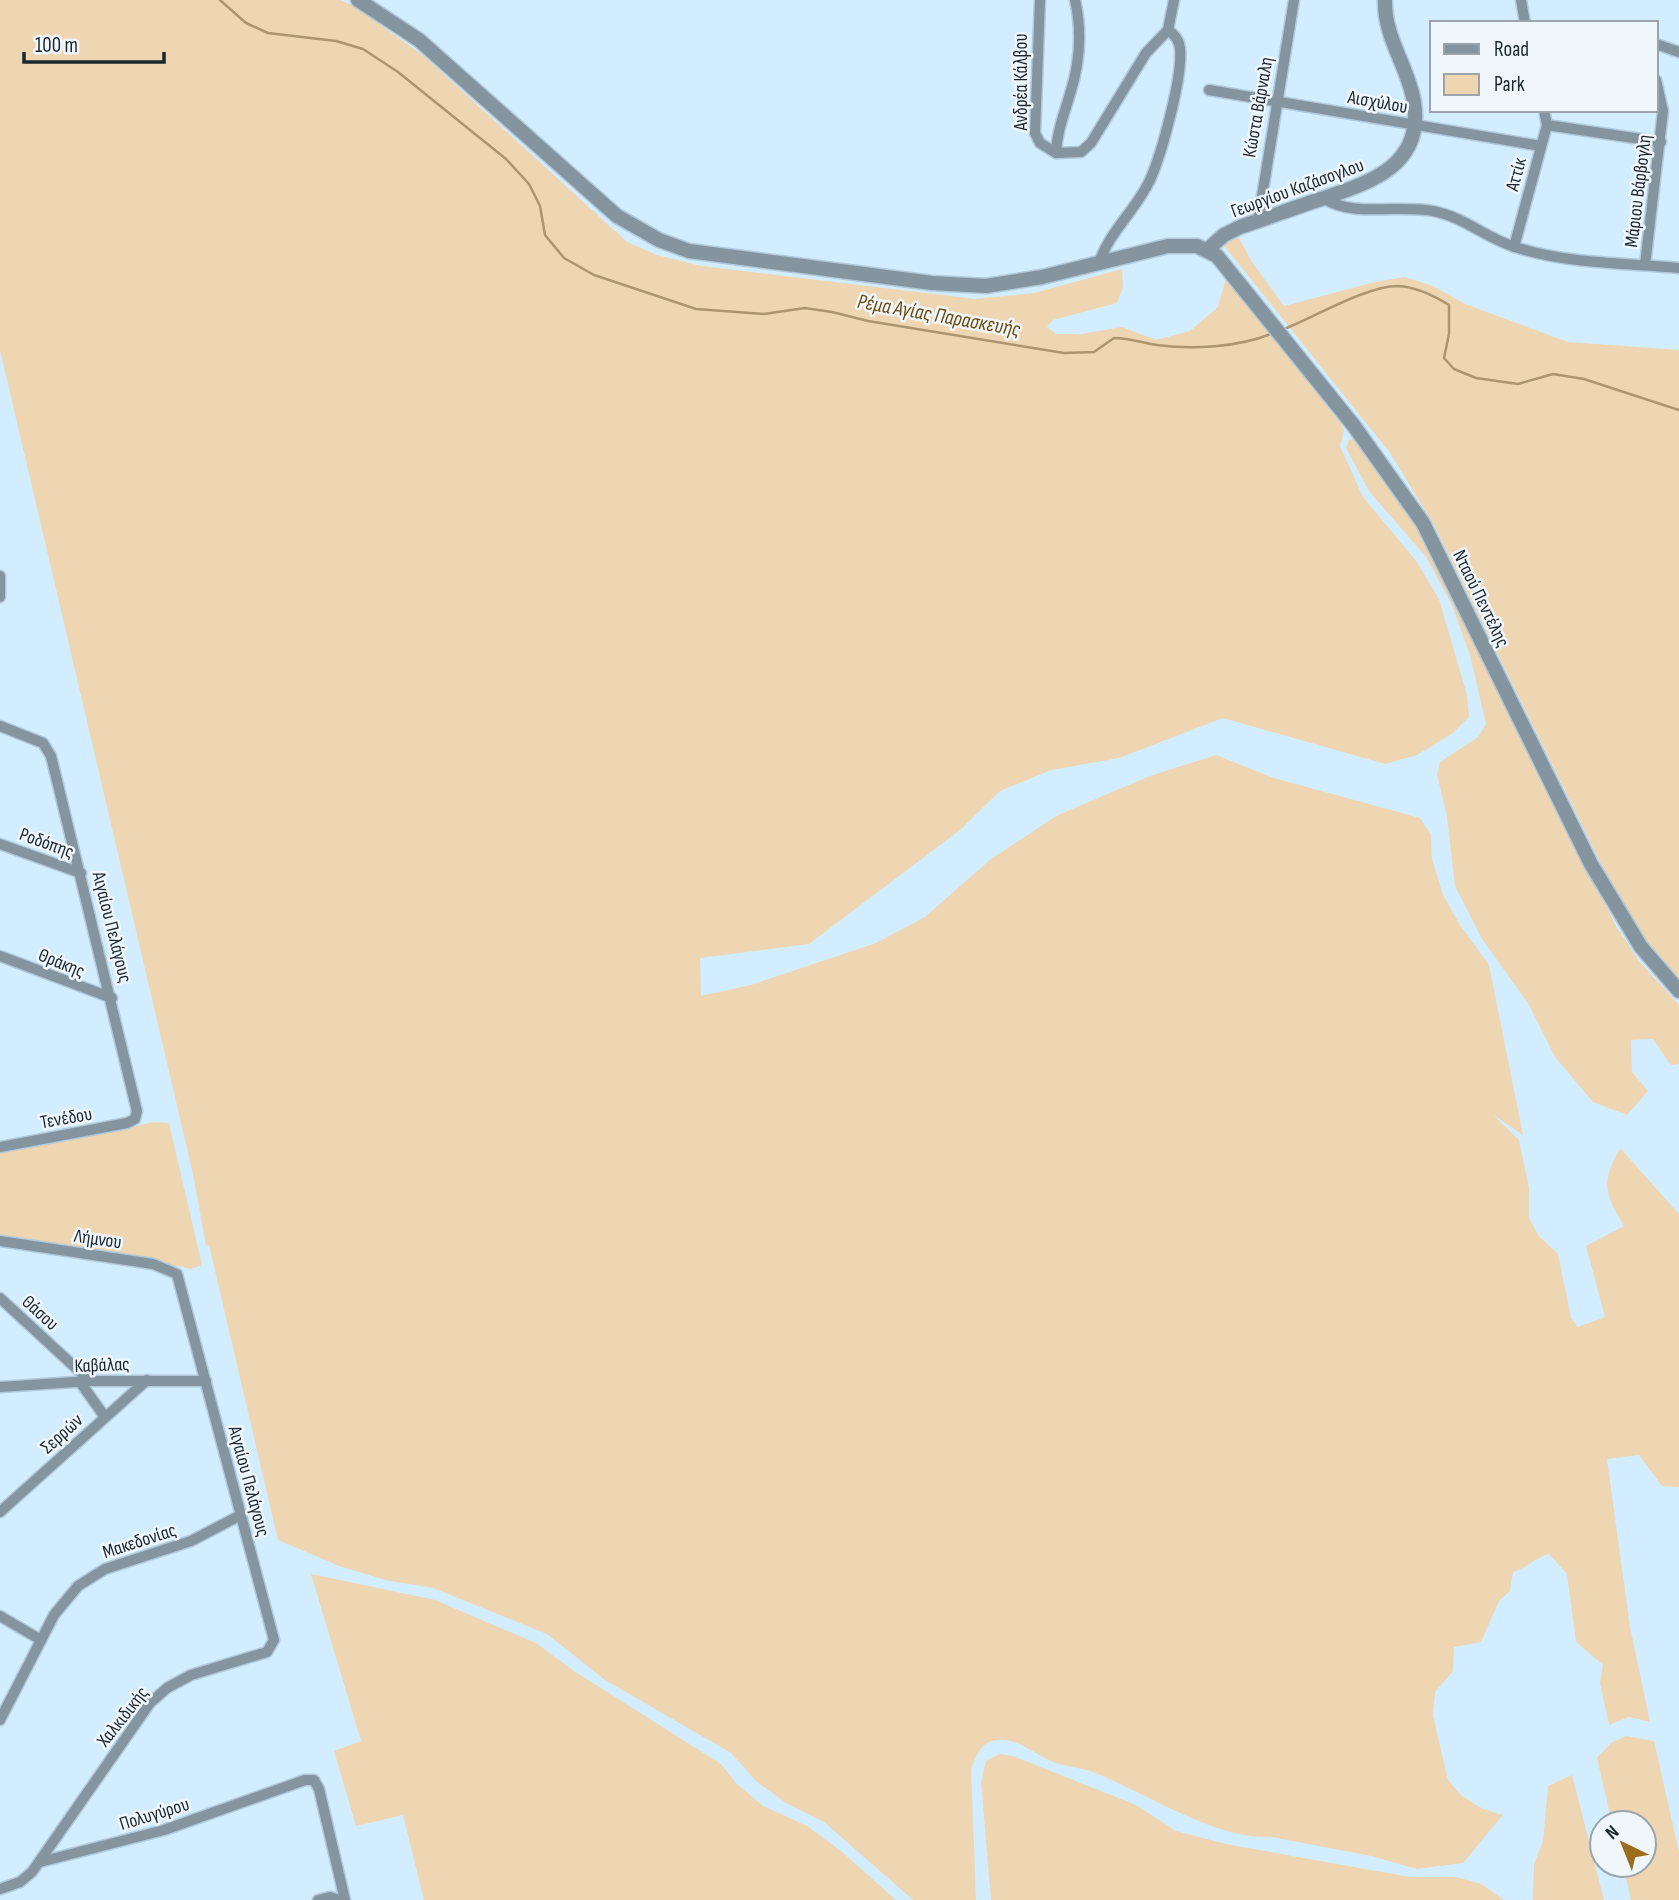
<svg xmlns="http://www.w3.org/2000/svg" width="1679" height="1900" font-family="'Sofia Sans Condensed',sans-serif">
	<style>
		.green { fill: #eed6b2 }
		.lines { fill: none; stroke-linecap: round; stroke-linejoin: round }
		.stream { stroke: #ac9573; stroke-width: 2.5 }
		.minor-casing { stroke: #b1c9da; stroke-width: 13 }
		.tertiary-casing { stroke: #b1c9da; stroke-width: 17 }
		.minor { stroke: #84959f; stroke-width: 10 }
		.tertiary { stroke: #84959f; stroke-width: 14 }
		.labels { text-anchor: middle; stroke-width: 5; stroke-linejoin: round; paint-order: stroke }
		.street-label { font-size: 19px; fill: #1a272f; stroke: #f0f7fc }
		.water-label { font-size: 21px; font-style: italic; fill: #6d4c0f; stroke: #f0f7fc }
	</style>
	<rect width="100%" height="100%" fill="#d2edff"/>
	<g class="green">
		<path d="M0,0H340L354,6L425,57L627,242L657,255L701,266L975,299L1034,293L1122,269L1123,287L1117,303L1053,320L1047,327L1056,334H1081L1122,327L1156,340L1190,331L1218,307L1227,275L1341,424L1344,431L1340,446L1363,497L1417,562L1439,599L1467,695L1469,717L1453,733L1417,755L1385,764L1223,718L1119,758L1051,770L1000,791L960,830L809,944L700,958L701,996L751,985L876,943L925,917L991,859L1058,815L1150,776L1216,755L1274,778L1420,818L1431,835L1432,859L1443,895L1460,925L1489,965L1523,1135L1493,1115L1519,1140L1529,1188V1218L1539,1236L1558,1254L1571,1318L1578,1327L1605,1317L1586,1246L1624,1226C1604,1192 1601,1183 1620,1148L1679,1214V1487L1662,1486L1639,1455L1607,1459L1630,1627L1650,1722L1629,1717L1609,1725L1600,1683L1603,1665L1576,1642L1567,1574L1549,1554C1535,1558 1527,1568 1513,1572L1510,1591L1499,1601L1481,1642L1454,1647L1453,1671L1435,1692L1433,1716L1448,1780L1462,1796L1483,1809L1503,1815L1463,1863L1417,1869L1371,1856L1272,1837C1218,1841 1144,1792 1093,1772C1080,1767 1064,1767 1051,1761C1032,1753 1015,1735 992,1741C979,1745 976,1758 971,1769L976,1900H913L824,1822L786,1803L757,1782L731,1753L605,1680L547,1634L433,1588L385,1580L339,1566L278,1540L209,1245L206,1246L193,1174L0,350Z"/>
		<polygon points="1239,238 1252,262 1284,306 1375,282 1405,277 1433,286 1465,304 1568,342 1679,350 1679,982 1632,923 1612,886 1434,525 1390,453 1222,243"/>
		<polygon points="1353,439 1415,522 1616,926 1639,961 1679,1005 1679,1064 1671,1065 1653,1039 1631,1040 1632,1072 1648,1091 1627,1115 1593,1102 1555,1057 1528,1003 1482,939 1455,886 1447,817 1437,774 1440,762 1478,737 1486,724 1470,655 1452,605 1426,557 1369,491 1346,448 1349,440"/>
		<path d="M153,1122L169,1123L202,1265L191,1269L182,1267L0,1236V1150C51,1141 104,1136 153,1122Z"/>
		<polygon points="311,1574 435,1600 536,1643 574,1671 721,1764 737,1784 763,1806 807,1826 841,1851 896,1900 424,1900 403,1815 356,1826 334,1751 361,1741"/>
		<polygon points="1626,1736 1654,1741 1679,1852 1679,1900 1631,1900 1623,1865 1644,1865 1644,1823 1612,1823 1597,1758 1611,1743"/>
		<polygon points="999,1754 1013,1756 1136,1805 1176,1831 1226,1844 1410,1877 1456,1877 1481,1884 1504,1900 991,1900 981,1782 986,1761"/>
		<polygon points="1572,1775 1604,1900 1533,1900 1534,1864 1543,1841 1548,1786"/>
	</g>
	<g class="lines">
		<g class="stream">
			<path d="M220,0L246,23L268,33L336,41L363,49L398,72L506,159L529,184L540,206L545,235L564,258L594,275L696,309L764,314L805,308L832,312L868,321L1064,353L1094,352L1114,338C1129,338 1143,343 1157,345C1193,350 1238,347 1271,334"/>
			<path d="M1284,329C1315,317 1366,286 1398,286C1417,287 1433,295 1449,305V334L1444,358L1454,369L1476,378L1518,384L1553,374L1584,379L1679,410"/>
		</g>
		<defs>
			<g id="minor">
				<polyline points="1040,0 1035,133 1040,143 1056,153"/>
				<path d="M1075,0C1082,31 1080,63 1070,94C1064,115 1057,131 1056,153L1081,152L1091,143L1146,53L1168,30"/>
				<polyline points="1521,0 1525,23"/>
				<polyline points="1656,44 1679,52"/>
				<polyline points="1209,90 1541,146"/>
				<polyline points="1547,125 1661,142"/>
				<path d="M1323,198C1353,218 1398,204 1433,211C1464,217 1486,238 1515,247C1568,264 1625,263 1679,268"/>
				<polyline points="1258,221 1294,0"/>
				<polyline points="1514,247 1547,125 1544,110"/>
				<path d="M1099,263C1109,232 1136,210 1150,180C1162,153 1183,76 1180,48C1179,40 1174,34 1168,30L1174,0"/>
				<polyline points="1645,265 1663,111 1656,80"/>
				<polyline points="0,576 0,597"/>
				<polyline points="0,726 43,743 51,756 137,1111 135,1119 127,1123 0,1147"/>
				<polyline points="0,844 81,873"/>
				<polyline points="0,956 112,998"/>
				<polyline points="0,1241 153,1264 177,1274 274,1640 267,1652 191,1675 167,1688 150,1703 32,1872 20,1882 0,1889"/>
				<polyline points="0,1298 90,1381"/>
				<polyline points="80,1382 105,1417"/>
				<polyline points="0,1387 90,1381 206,1381"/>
				<polyline points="0,1512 147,1380"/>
				<polyline points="0,1616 41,1640"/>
				<polyline points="0,1720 54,1615 78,1586 105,1569 191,1541 239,1516"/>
				<polyline points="40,1862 164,1830 305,1780 314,1780 319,1789 345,1900"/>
				<polyline points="318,1900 330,1897 340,1900"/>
			</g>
			<g id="tertiary">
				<polyline points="358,0 419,40 617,216 659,240 689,251 932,283 986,286 1042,277 1168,246 1197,246 1217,256 1354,426 1423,523 1591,864 1641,947 1679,991"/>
				<path d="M1207,250L1224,235L1240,227C1267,218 1294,208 1321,199C1368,183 1424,167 1414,102C1408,66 1384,38 1385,0"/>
			</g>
		</defs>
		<use href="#minor" class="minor-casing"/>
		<use href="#tertiary" class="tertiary-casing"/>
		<use href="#minor" class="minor"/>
		<use href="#tertiary" class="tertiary"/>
	</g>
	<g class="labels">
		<g class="street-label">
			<text transform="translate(1020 82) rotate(-90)" y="7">Ανδρέα Κάλβου</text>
			<text transform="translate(1378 101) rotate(10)" y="7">Αισχύλου</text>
			<text transform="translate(1257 107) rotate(-80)" y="7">Κώστα Βάρναλη</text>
			<text transform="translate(1515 174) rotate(-75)" y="7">Αττίκ</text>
			<text transform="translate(1297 187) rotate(-20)" y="7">Γεωργίου Καζάσογλου</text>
			<text transform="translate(1637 191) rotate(-83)" y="7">Μάριου Βάρβογλη</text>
			<text transform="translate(1482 598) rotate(64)" y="7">Νταού Πεντέλης</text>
			<text transform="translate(47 842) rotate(20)" y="7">Ροδόπης</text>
			<text transform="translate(113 927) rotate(76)" y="7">Αιγαίου Πελάγους</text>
			<text transform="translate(62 962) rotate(22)" y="7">Θράκης</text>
			<text transform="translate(66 1117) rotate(-10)" y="7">Τενέδου</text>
			<text transform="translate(98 1238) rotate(8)" y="7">Λήμνου</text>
			<text transform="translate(41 1312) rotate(42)" y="7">Θάσου</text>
			<text transform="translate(102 1364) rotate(-2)" y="7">Καβάλας</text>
			<text transform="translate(61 1433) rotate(-42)" y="7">Σερρών</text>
			<text transform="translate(250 1481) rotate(75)" y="7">Αιγαίου Πελάγους</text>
			<text transform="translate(139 1540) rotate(-18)" y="7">Μακεδονίας</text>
			<text transform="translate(122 1716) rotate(-52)" y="7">Χαλκιδικής</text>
			<text transform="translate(154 1813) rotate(-17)" y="7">Πολυγύρου</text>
		</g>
		<g class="water-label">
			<text transform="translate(939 315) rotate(10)" y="7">Ρέμα Αγίας Παρασκευής</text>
		</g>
	</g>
	<rect x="1430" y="21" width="228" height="91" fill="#f0f7fc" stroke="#9aa4aa" stroke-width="2"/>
	<rect x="1444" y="44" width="35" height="10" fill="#84959f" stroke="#9aa4aa" stroke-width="2"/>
	<text x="1494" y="56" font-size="21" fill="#1a272f">Road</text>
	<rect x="1444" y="74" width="35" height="21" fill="#eed6b2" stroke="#9aa4aa" stroke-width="2"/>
	<text x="1494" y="91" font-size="21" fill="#1a272f">Park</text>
	<g transform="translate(1623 1844) rotate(317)"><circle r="33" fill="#f0f7fc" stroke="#9aa4aa" stroke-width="2"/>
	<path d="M0-5L12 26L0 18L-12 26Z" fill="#9a6e1d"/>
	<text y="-10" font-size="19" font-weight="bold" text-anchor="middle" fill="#1a272f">N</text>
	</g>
	<path d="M24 52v10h140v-10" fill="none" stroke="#1a272f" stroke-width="3.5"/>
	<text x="35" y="52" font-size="21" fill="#1a272f" stroke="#f0f7fc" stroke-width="5" paint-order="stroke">100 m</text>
</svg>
